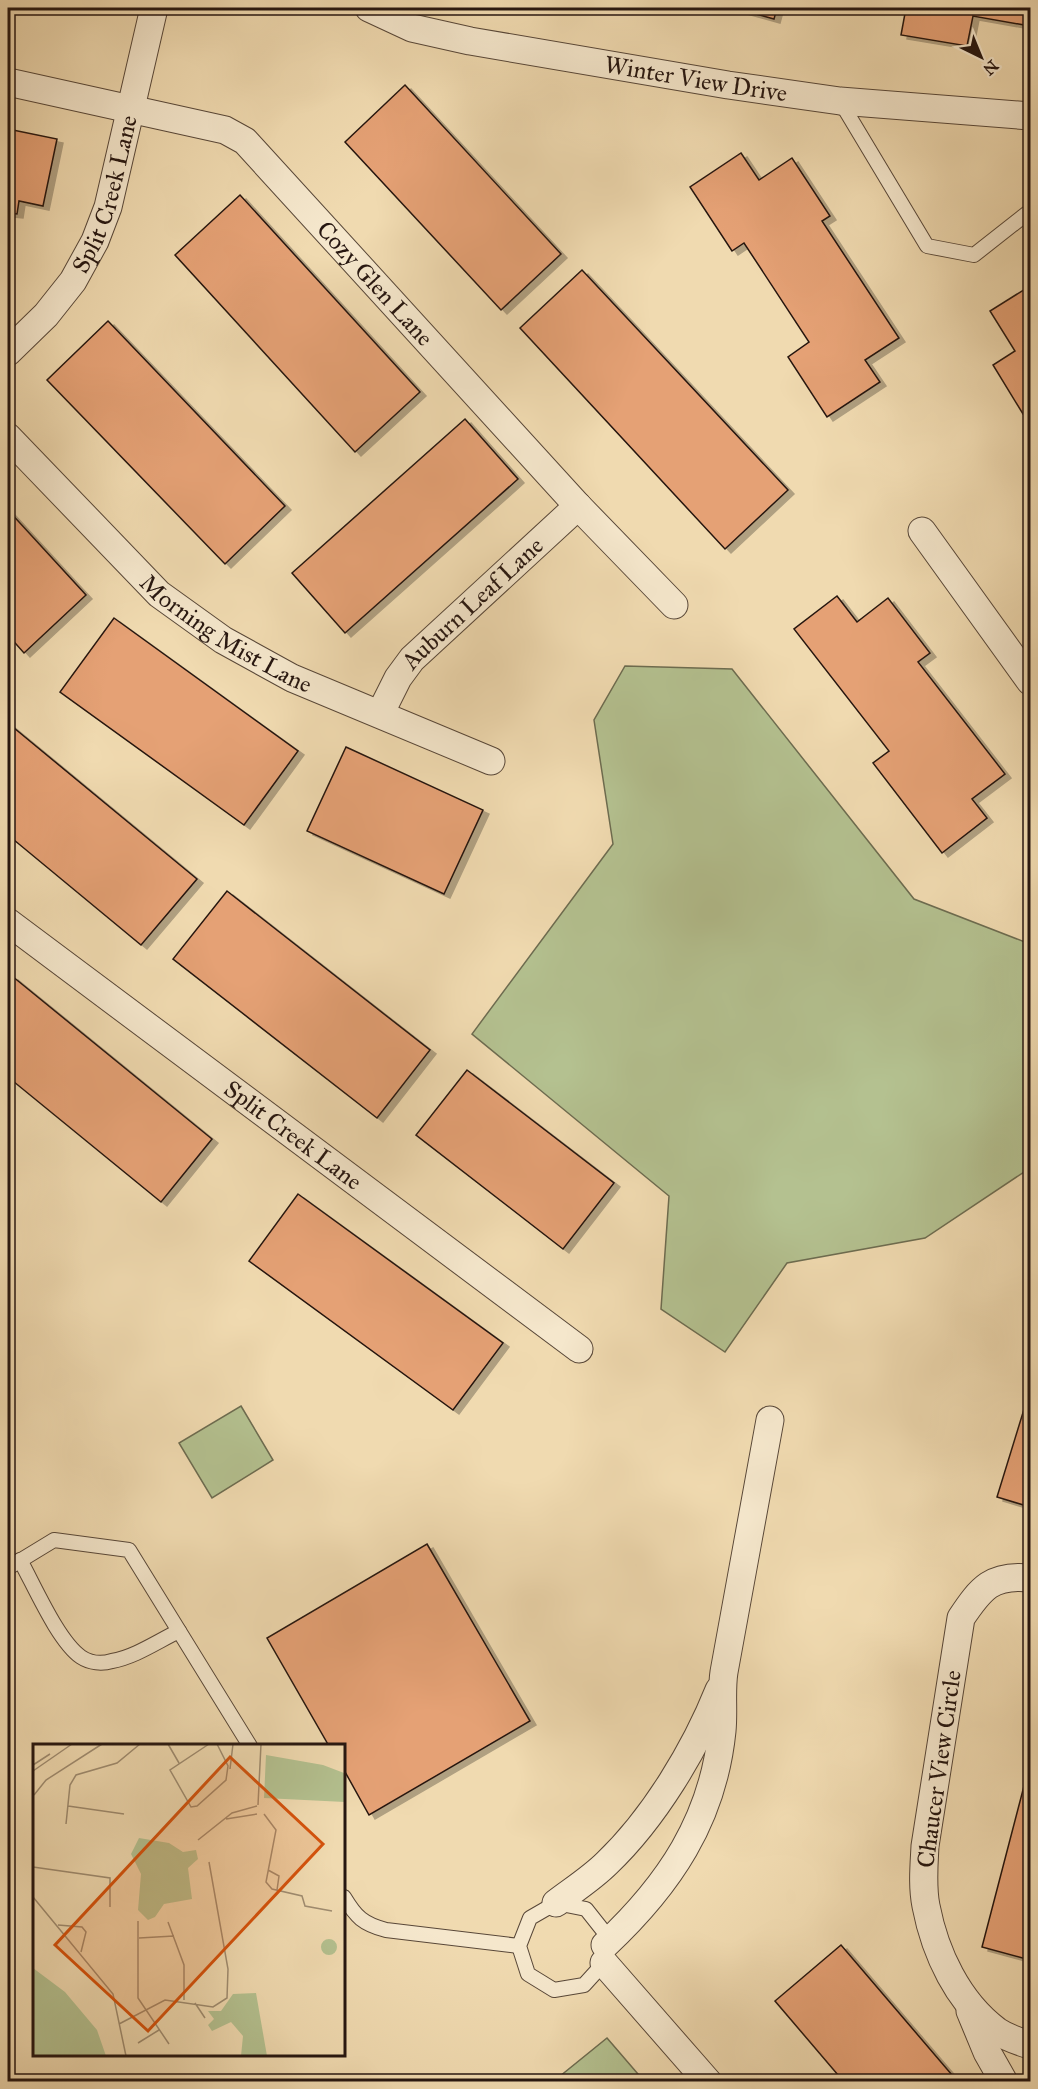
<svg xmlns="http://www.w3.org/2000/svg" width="1038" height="2089" font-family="'IM FELL Great Primer',serif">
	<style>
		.green { fill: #b4c190; stroke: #6d6c50; stroke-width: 1.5 }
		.building { fill: #e5a175; stroke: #261610; stroke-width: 1.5; filter: url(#shadow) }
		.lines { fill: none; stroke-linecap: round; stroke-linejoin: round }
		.service-casing { stroke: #584738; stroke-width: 16 }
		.minor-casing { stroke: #584738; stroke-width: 29 }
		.service { stroke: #f5e7cc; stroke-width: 14 }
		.minor { stroke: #f5e7cc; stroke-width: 27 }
		.labels { text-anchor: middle; stroke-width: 4.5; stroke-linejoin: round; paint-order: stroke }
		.street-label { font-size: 24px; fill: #261610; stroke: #f5e7cc }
		.inset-road { fill: none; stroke: #9f8c70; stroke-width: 1.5 }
		.view { fill: #d5520c; fill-opacity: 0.15; stroke: #d5520c; stroke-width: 3 }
		.inset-edge { fill: none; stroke: #261610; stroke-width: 3 }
	</style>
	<defs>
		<filter id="shadow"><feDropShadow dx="6" dy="4" stdDeviation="0" flood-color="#0004"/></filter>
	</defs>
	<rect width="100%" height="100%" fill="#f0dab0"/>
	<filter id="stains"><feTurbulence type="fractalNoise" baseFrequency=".00333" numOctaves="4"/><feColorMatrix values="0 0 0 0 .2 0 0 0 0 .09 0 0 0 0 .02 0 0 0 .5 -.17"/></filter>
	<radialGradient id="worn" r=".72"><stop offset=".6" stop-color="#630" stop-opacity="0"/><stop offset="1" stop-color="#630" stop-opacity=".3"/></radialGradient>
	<g class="green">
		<polygon points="625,666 732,669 914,899 1030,944 1030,1168 925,1238 787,1263 725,1352 661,1309 669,1196 472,1034 613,844 594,720"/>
		<polygon points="241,1406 273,1460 212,1498 179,1443"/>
		<polygon points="607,2038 644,2081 554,2081"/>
	</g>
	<g class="building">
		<polygon points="734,8 777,8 774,19"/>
		<polygon points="906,8 1030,8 1030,26 973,16 967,46 901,35"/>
		<polygon points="405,85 561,254 501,310 345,142"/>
		<polygon points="8,129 57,139 43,206 19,201 17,214 8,213"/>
		<polygon points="741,153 759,180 792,158 830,216 822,221 899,338 865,360 880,382 827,417 788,357 809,342 744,243 732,251 690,187"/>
		<polygon points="240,195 420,392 355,452 175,255"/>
		<polygon points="582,270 788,490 725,549 520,328"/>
		<polygon points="1030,286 1030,410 1023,414 993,365 1015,351 990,311"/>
		<polygon points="108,321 285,506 225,564 47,380"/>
		<polygon points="465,419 518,479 345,633 292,573"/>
		<polygon points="8,510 86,595 24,653 8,635"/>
		<polygon points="837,596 857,622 888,598 930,653 918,662 1005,774 972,799 987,818 942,853 873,763 889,751 794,629"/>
		<polygon points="114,618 298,751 244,825 60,692"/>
		<polygon points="8,723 197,879 141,945 8,835"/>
		<polygon points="346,747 483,810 444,894 307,831"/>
		<polygon points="227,891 430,1050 377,1118 173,959"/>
		<polygon points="12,976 212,1139 161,1202 8,1077 8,982"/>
		<polygon points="467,1070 614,1183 563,1249 416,1135"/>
		<polygon points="298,1194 503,1343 453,1410 249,1261"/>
		<polygon points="1025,1406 1030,1408 1030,1507 997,1497"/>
		<polygon points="427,1544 530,1721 369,1815 344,1770 344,1746 329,1746 267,1638"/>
		<polygon points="1030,1763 1030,1960 982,1947"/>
		<polygon points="841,1945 958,2082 844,2082 775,2001"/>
	</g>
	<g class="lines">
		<defs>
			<g id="service">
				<polyline points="840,101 927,246 974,255 1030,211"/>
				<path d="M20,1560C35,1587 58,1641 81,1657C90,1663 102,1664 112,1661C135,1657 158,1641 179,1631"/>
				<polyline points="8,1568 54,1540 129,1550 250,1746"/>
				<path d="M344,1897C356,1917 363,1924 386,1930L519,1946"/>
				<polygon points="556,1903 586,1909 605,1933 604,1963 584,1985 554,1990 528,1974 519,1946 530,1918"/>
			</g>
			<g id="minor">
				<path id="s1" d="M369,8L412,28L470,41L728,85L840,101L1030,116"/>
				<path id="s2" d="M8,82L225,130L245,141L578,506L674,605"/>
				<path id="s3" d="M8,352L46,315L73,281L95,241L108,207L154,8"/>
				<path id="s4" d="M8,437L159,594L223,640L292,678L491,761"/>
				<polyline points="922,531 1030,681"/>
				<path id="s5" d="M380,714L398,678L412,659L578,506"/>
				<path id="s6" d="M8,922L579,1349"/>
				<path d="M1030,1578C992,1574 981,1588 961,1618L925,1846C924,1866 922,1886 926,1906C935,1953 958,2002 997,2031C1006,2037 1020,2042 1030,2045"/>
				<path d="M556,1903C573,1890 592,1878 607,1863C654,1818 695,1750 719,1690"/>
				<path d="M605,1945C669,1885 713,1820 722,1731C724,1711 721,1691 724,1672C739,1588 755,1504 770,1420"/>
				<polyline points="604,1963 708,2082"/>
				<polyline points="970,2011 987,2052 1004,2082"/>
			</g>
		</defs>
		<use href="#service" class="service-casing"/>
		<use href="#minor" class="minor-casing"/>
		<use href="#service" class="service"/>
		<use href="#minor" class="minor"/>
	</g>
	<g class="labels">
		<g class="street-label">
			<text dy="8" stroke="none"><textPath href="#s1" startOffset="336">Winter View Drive</textPath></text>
			<text dy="8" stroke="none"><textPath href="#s3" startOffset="190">Split Creek Lane</textPath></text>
			<text dy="8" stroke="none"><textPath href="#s2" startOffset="438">Cozy Glen Lane</textPath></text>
			<text dy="8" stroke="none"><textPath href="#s5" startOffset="146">Auburn Leaf Lane</textPath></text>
			<text dy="8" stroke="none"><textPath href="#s4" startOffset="296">Morning Mist Lane</textPath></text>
			<text dy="8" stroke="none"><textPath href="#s6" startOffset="356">Split Creek Lane</textPath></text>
			<text transform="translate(939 1769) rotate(-82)" y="8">Chaucer View Circle</text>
		</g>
	</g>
	<g transform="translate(33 1744)">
		<rect width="312" height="312" fill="#f0dab0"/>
		<path d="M233,11L290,21L311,29L312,16V58L231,54ZM106,94L136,99L150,108L163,106L165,115L155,124L159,155L131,160L122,173L115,176L105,166L108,130L98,110ZM288 203a8 8 0 1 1 16 0a8 8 0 1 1-16 0ZM0,224L32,248L64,286L73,312H0ZM223,249L234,312H208L210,292L198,278L179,287L175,281L181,275L175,267H188L200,250Z" fill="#b4c190"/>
		<path class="inset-road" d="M135,0L146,19M176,0L137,26L158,63L164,62L193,36L195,22L184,0M0,21L17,10M197,25L200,0M0,27L39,0M1,51L13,36L69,0M225,61L228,0M35,62L91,70M231,70L243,86L233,138L239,145L269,152L272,162L299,167M193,75L224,70M33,80L37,41L43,31L84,19L107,0M165,96L199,69L224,62M0,123L77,134V163M235,126L246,132L244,146M0,153L80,250L93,312M105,177V254L136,300M135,178L151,221V256M25,181L49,183L53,188L48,208M106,194L141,192M162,259L172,274M86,280L132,256L180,263L194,254L195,225L176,118M105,299L126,286"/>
		<path class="view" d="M197,13L290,100L115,287L22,201Z"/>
		<rect width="312" height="312" class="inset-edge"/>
	</g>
	<rect width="1038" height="2089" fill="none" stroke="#f0dab0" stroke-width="30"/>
	<rect x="9" y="9" width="1020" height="2071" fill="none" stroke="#261610" stroke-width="3"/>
	<rect x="15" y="15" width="1008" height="2059" fill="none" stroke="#261610" stroke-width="1.5"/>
	<g transform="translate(981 57) rotate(137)" stroke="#f5e7cc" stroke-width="4.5" paint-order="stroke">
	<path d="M0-4.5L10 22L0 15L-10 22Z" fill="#261610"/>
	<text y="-9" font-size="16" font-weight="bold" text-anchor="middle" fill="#261610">N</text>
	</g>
	<rect width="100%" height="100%" filter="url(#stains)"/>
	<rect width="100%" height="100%" fill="url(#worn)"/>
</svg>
